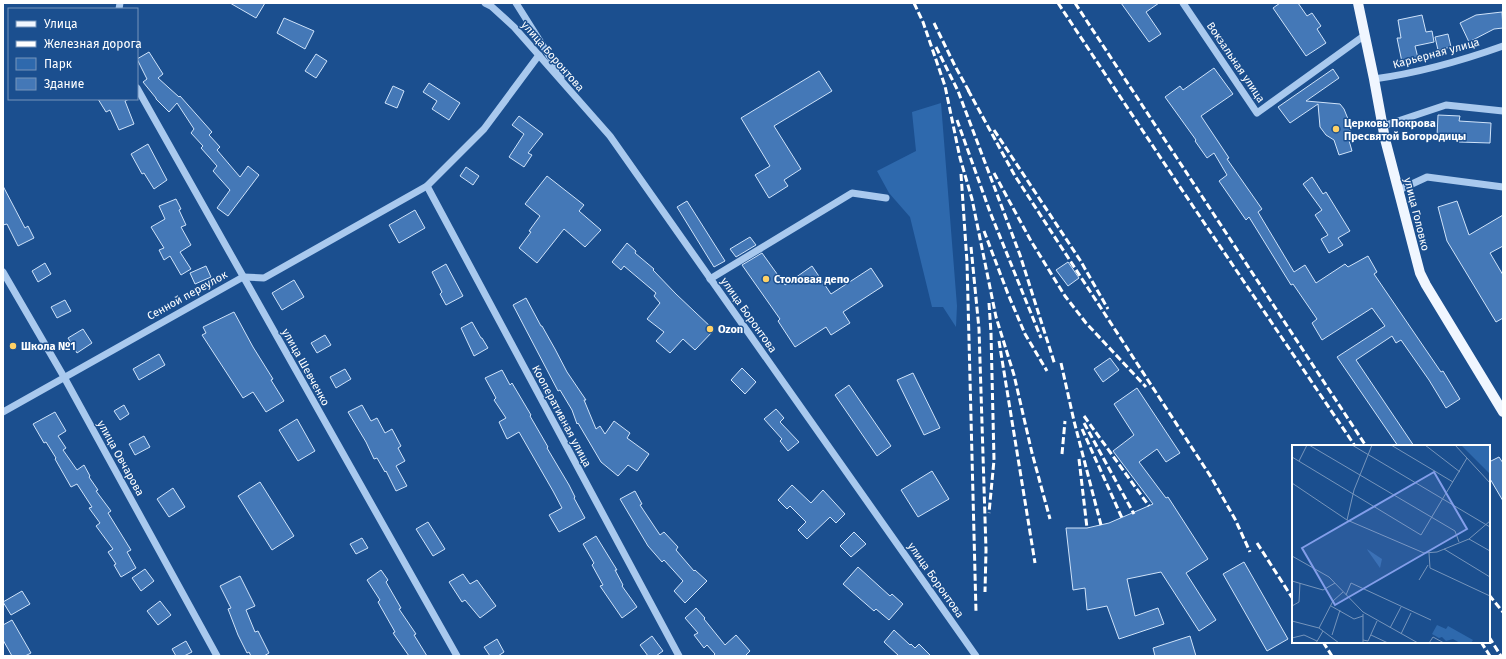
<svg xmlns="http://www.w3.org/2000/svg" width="1506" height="659" font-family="'Fira Sans',sans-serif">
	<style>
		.green { fill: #2e69ad }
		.building { fill: #4478b7; stroke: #cfe3fa }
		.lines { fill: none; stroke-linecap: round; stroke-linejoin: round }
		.minor { stroke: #a9c9ee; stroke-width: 7 }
		.major { stroke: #f0f6ff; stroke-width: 10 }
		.rail { stroke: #fff; stroke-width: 3; stroke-dasharray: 7 3; stroke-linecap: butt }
		.poi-dot { fill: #ffd166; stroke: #1b4f8f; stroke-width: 1.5 }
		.labels { text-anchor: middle; stroke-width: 3; stroke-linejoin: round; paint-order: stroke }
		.street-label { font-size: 11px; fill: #fff; stroke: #1b4f8f }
		.poi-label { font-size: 11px; font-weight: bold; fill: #fff; stroke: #1b4f8f; text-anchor: start }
		.inset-road { fill: none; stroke: #7695bc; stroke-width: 1 }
		.view { fill: #839eea; fill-opacity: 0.15; stroke: #839eea; stroke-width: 2 }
		.inset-edge { fill: none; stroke: #fff; stroke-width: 2 }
	</style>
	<rect width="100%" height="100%" fill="#1b4f8f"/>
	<polygon class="green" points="941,103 957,306 956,327 943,307 932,307 910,217 889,193 877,171 916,151 912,112"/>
	<g class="building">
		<polygon points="230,3 265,3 256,18"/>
		<polygon points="1121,3 1159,3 1146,12 1161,34 1149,42"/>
		<polygon points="1280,3 1298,3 1307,16 1312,13 1321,26 1317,29 1326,43 1306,56 1273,8"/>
		<polygon points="1502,12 1503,28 1494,29 1469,42 1460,23 1476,15"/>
		<polygon points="1422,15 1426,32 1432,31 1434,42 1415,46 1418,58 1402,62 1397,38 1401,38 1398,20"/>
		<polygon points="284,18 314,31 305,49 277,33"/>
		<polygon points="1448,34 1451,47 1438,50 1435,37"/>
		<polygon points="149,52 163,74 158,78 179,97 180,96 212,132 209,135 220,147 217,150 240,177 248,166 259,175 228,216 217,208 230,190 213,171 217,166 201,148 203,146 191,133 194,129 177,103 169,112 156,99 156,98 143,82 147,79 137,59"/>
		<polygon points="316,54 327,61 316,78 305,71"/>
		<polygon points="1214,68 1233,94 1201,116 1229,158 1227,159 1262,209 1258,212 1294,272 1305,265 1316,283 1345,264 1348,267 1368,256 1377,272 1374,274 1441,372 1443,371 1460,399 1446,408 1429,380 1401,340 1396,343 1392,336 1356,360 1414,446 1398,446 1337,357 1385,326 1372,308 1322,340 1312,323 1317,319 1293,284 1291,285 1249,217 1246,220 1219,181 1227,175 1214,153 1207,158 1195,141 1196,140 1165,97 1180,86 1183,90"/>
		<polygon points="1333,69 1339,78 1306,101 1340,104 1344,109 1348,119 1350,130 1348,137 1352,151 1339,155 1334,140 1326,135 1320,127 1318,104 1290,123 1278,107"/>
		<polygon points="819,71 832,91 774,126 801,169 784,180 788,186 769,198 755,175 770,166 741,118"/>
		<polygon points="429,83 460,103 449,120 432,109 437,101 423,92"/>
		<polygon points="393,86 404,91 397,108 385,103"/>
		<polygon points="98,99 129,99 125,101 134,124 119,130 110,110 106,112"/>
		<polygon points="1438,115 1460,116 1459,121 1491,123 1490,143 1459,142 1459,137 1437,136"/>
		<polygon points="519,116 543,134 528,153 532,155 524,167 509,157 524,134 512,125"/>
		<polygon points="148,144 167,180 154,189 144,173 142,174 131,154"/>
		<polygon points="466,167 479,176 473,185 460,176"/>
		<polygon points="547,176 584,205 579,211 601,230 585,247 564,229 537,263 519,248 531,232 529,231 540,216 525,204"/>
		<polygon points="1312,177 1323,194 1326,192 1350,231 1338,238 1343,245 1329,253 1321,239 1328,235 1315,215 1322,210 1303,184"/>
		<polygon points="3,186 25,228 28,226 34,238 18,246 7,224 3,225"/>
		<polygon points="176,199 181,209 179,210 186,225 181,227 191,245 180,252 191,269 181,275 170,256 164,260 159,250 164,248 151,227 165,219 159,206"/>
		<polygon points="687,201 725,261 714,267 677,207"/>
		<polygon points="1457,201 1469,235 1503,215 1503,246 1490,253 1503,275 1503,318 1496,322 1447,241 1438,207"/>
		<polygon points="415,210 425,228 399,243 389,225"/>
		<polygon points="750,237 756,245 736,257 730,249"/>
		<polygon points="627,243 636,251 635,253 654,269 653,270 676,294 714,330 695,350 683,339 670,353 656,341 664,332 647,319 660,303 654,296 656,293 624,266 621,270 612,262"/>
		<polygon points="762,253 785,285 812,266 831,294 871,268 883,286 843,312 850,323 831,335 826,327 795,347 778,321 780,319 742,265"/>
		<polygon points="1068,262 1079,278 1068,286 1056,270"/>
		<polygon points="45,263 51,274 38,282 32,271"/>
		<polygon points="446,264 463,296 446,305 440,294 442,292 432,272"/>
		<polygon points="206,266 211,277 195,284 190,273"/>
		<polygon points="294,280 304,297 282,310 272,293"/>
		<polygon points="526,298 541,326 542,326 555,349 567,372 586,400 584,400 596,429 600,426 605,434 614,421 630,433 627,438 649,454 637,471 628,465 618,476 601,462 578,423 577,424 572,410 560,390 558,391 513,305"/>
		<polygon points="65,300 71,311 57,318 51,307"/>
		<polygon points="234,312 253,347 273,379 271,380 284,401 266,412 253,392 243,398 202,335 206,333 203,327"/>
		<polygon points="472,322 481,338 482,338 488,348 474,356 461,328"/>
		<polygon points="83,329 92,343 77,353 68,338"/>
		<polygon points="325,335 331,345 317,353 311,343"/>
		<polygon points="159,354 165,365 139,380 133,369"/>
		<polygon points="1110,358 1119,370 1103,382 1094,369"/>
		<polygon points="742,368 756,382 745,394 731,380"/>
		<polygon points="345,369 351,379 336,388 330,377"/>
		<polygon points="502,370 510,385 512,383 531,415 530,416 548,447 547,448 569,485 575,497 574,498 585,518 559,532 549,515 562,508 553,491 519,432 507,439 499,422 506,418 494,400 496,398 485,378"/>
		<polygon points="913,373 940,428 924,435 897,380"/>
		<polygon points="849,385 891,446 877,456 835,395"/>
		<polygon points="1137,388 1180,453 1166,462 1157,449 1139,462 1166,498 1168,497 1208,559 1186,573 1216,620 1199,631 1161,572 1127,579 1135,616 1158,608 1164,624 1119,639 1107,606 1087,610 1085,588 1073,590 1066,528 1087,528 1109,523 1153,504 1113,451 1134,435 1114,404"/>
		<polygon points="124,405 129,414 120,420 114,411"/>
		<polygon points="362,405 371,421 377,418 385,433 392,429 401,446 398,448 405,461 396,466 407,486 396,491 386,471 385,472 377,458 374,459 366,442 348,412"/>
		<polygon points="776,409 784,418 780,422 799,442 788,451 780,441 782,439 764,419"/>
		<polygon points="55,412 66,431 58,436 66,448 63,450 77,470 84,465 90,476 89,477 98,490 96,491 111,511 108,513 131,550 127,552 136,568 121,577 114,565 116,564 108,552 113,549 96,526 100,523 89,508 92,507 77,484 71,487 55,459 56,458 46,442 44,443 33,424"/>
		<polygon points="297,419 315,451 298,461 279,430"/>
		<polygon points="144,436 150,447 135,455 129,444"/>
		<polygon points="1499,457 1503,463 1503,501 1489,477 1489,462"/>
		<polygon points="932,471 949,499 918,517 901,490"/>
		<polygon points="260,482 294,536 272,550 238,496"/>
		<polygon points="792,485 811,503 823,490 845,514 836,523 830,517 807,539 798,530 806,522 790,506 787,509 778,500"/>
		<polygon points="173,488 185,507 169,517 157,499"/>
		<polygon points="635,491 642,504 640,505 660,535 664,532 678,547 676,550 694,571 695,570 707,581 685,603 674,591 683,581 664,560 662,562 648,546 620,499"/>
		<polygon points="428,522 445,549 433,556 416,529"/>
		<polygon points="854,532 866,544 851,557 840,546"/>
		<polygon points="596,536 617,570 615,570 623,585 622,586 637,607 622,618 600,586 603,585 592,565 594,563 583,544"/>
		<polygon points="362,538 368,548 356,554 350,544"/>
		<polygon points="1244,562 1288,639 1267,651 1223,574"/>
		<polygon points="858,567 890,596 892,594 903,604 889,620 876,609 874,611 843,584"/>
		<polygon points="145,569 154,581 141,591 132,578"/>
		<polygon points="381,570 388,580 386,582 401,608 399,609 416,634 414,635 427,656 409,656 393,633 395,632 378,602 380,600 367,580"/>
		<polygon points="463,574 470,584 477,580 496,606 480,618 465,600 462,602 449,582"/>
		<polygon points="240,576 255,606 246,610 255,632 258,631 269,653 264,656 251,656 249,652 247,653 238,635 228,609 231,608 220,586"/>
		<polygon points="22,591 30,604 11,615 3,602"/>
		<polygon points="160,601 171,615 158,625 147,611"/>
		<polygon points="696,608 705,618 704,619 725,645 736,635 750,651 745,656 713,656 715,654 707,645 704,648 694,635 698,633 685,618"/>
		<polygon points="12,620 31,653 25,656 12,656 3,640 3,625"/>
		<polygon points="894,630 910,645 911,644 915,648 919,644 931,656 899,656 884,642"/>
		<polygon points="652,636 663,651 656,656 648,656 640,645"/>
		<polygon points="1190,636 1196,656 1155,656 1153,648"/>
		<polygon points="497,639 504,652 498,656 490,656 484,647"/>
		<polygon points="186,641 192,652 184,656 176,656 172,649"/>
	</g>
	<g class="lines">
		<g class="minor">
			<polyline points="485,3 491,6 514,27 610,136 976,656"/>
			<polyline points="516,3 562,76"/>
			<polyline points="1183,3 1257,113 1365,35"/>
			<polyline points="119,9 120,3"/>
			<path d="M1374,79C1418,73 1461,61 1503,46"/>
			<polyline points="137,88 457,656"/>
			<polyline points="1383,126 1446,105 1503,111"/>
			<polyline points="427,186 679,656"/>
			<polyline points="1399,190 1427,177 1503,187"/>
			<polyline points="3,272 64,377 217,656"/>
			<polyline points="710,279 852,193 886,198"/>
			<polyline points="3,412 243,277 264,278 427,186 484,129 539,55"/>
		</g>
		<polyline class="major" points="1358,3 1374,79 1385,139 1420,273 1426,285 1503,412"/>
		<g class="rail">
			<polyline points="914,3 923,22 945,86 960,158 972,199 996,317 1014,375 1032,453 1050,519"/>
			<polyline points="1058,3 1182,190 1355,446"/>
			<polyline points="1075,3 1366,446"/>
			<polyline points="934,23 955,66 971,95"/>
			<polyline points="936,47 958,91 1020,255 1055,365"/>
			<polyline points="968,90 1015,176 1211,477 1235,519 1250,552"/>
			<polyline points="957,120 990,212 1041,338"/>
			<polyline points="994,130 1080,260 1108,309"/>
			<polyline points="994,173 1031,241 1065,296 1086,323 1146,387"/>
			<polyline points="961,174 967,262 976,612"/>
			<polyline points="984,231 1008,294 1025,334 1047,371"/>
			<polyline points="971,247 979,329 986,550 985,592"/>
			<polyline points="989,303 991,333 994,460 989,513"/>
			<polyline points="999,341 1035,563"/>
			<polyline points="1061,363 1074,421 1101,525"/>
			<polyline points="1084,416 1149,506"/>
			<polyline points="1084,423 1134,514"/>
			<polyline points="1082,429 1122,518"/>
			<polyline points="1062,454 1065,421"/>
			<polyline points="1079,459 1087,528"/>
			<polyline points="1257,543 1293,599"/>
			<polyline points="1489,595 1503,612"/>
			<polyline points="1489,637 1501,656"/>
			<polyline points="1323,642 1332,656"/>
			<polyline points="1481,642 1490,656"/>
		</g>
	</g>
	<g class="poi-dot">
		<circle cx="1336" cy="129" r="4"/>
		<circle cx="766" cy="279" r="4"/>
		<circle cx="710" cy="329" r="4"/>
		<circle cx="13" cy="346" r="4"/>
	</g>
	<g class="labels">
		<g class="street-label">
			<text transform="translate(1436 53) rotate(-15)" y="4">Карьерная улица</text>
			<text transform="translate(553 56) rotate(49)" y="4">улица Боронтова</text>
			<text transform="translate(1236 62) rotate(56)" y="4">Вокзальная улица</text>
			<text transform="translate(1417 214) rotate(76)" y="4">улица Головко</text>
			<text transform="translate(187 295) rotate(-29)" y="4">Сенной переулок</text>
			<text transform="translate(749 315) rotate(55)" y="4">улица Боронтова</text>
			<text transform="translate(306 367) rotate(61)" y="4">улица Шевченко</text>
			<text transform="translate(562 416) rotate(62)" y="4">Кооперативная улица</text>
			<text transform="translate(121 458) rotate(61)" y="4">улица Овчарова</text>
			<text transform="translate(936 580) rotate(55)" y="4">улица Боронтова</text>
		</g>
		<g class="poi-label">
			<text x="1344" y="127">Церковь Покрова<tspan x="1344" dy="13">Пресвятой Богородицы</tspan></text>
			<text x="774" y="283">Столовая депо</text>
			<text x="718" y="333">Ozon</text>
			<text x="21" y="350">Школа №1</text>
		</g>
	</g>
	<g transform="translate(1292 445)">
		<rect width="198" height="198" fill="#1b4f8f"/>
		<path d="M169,0H198V30V29ZM75,104L90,114L88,123L76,106ZM145,180L154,184L156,181L181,195L179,198H168L161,194L154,196L150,192L147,193L140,189Z" fill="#2e69ad"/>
		<path class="inset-road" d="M17,0L163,86L167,97M60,0L198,82M99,0L161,37M133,0L168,27M163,0L198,38M0,12L129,90L175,13M7,16L15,0M0,38L55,75L132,108L145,107L177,94L198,76M55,75L62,45L80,0M177,94L198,106M152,104L198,132M137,108L138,123L198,151M0,111L37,132L71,167L126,198M127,135L136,120M0,136L31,145L43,138M54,150L59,138L139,175M0,161L7,157L8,138M39,161L62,174L71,171M0,176L27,183L47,198M27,183L41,156L51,147M98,183L109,162M109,189L119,168M40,190L48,165M79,190L96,198M0,193L12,190L25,196M71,195L76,196L85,176M24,198L31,186M71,198V169M137,198L141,192L152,198"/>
		<path class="view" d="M142,27L175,84L43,160L10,103Z"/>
		<rect width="198" height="198" class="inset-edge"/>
	</g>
	<rect width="1506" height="659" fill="none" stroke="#ffffff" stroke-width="8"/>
	<rect x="8" y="8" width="130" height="92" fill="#1b4f8f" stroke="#7695bc"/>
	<rect x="16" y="21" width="20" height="6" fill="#f0f6ff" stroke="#7695bc"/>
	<text x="44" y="28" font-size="12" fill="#ffffff">Улица</text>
	<rect x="16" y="41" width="20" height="6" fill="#ffffff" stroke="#7695bc"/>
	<text x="44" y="48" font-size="12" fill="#ffffff">Железная дорога</text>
	<rect x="16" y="58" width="20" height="12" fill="#2e69ad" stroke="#7695bc"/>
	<text x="44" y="68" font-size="12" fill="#ffffff">Парк</text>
	<rect x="16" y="78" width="20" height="12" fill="#4478b7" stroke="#7695bc"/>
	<text x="44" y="88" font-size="12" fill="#ffffff">Здание</text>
</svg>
